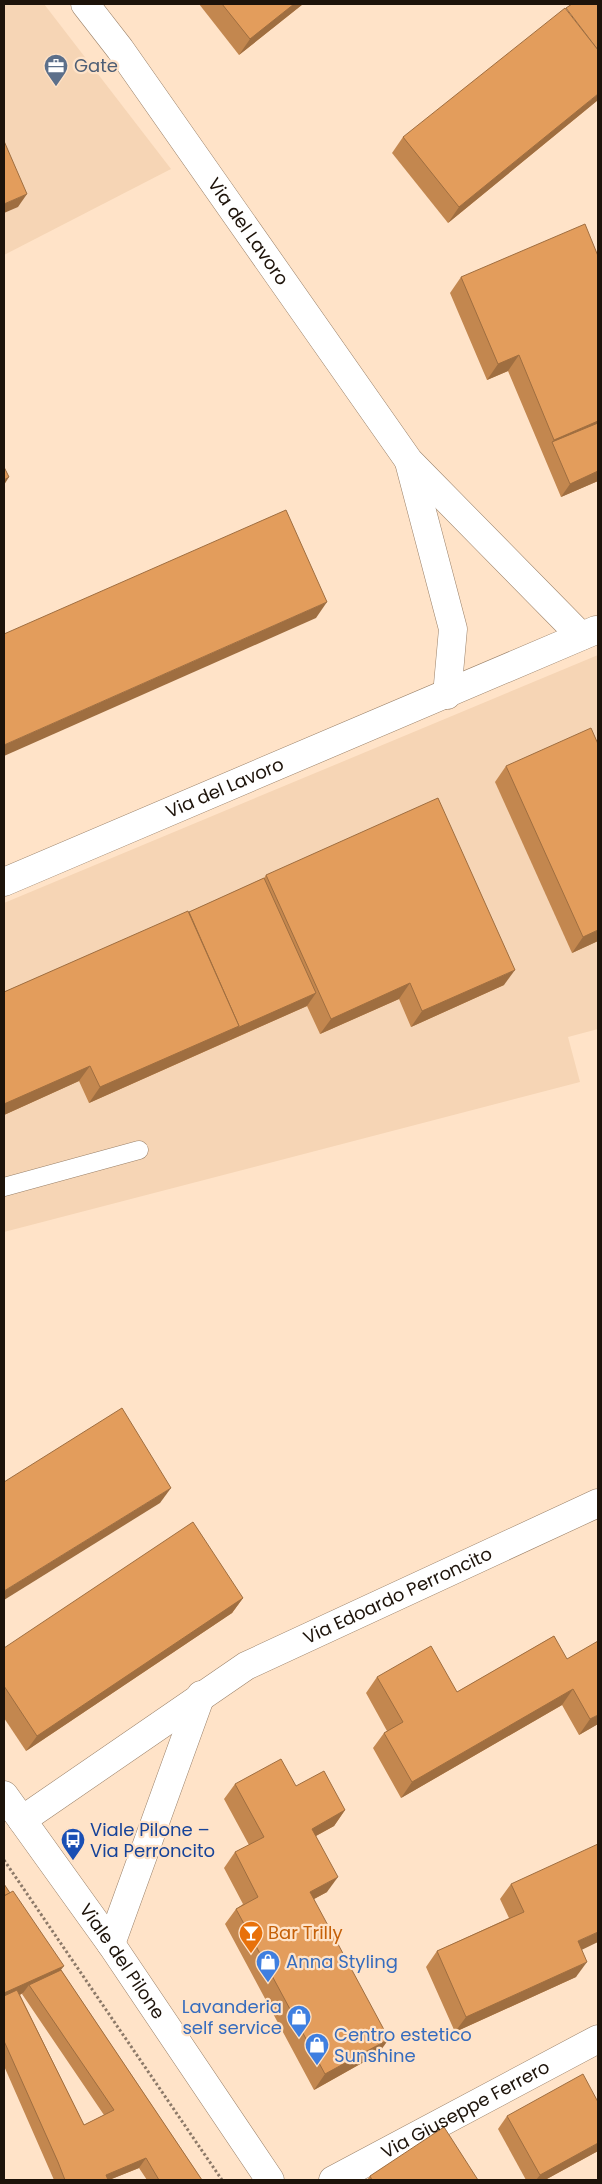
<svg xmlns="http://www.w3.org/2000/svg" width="602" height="2184" font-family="Poppins,sans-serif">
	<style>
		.built { fill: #f6d5b5 }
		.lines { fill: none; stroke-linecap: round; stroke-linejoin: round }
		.lane-casing { stroke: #9a8068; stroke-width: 19 }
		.street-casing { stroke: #9a8068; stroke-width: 29 }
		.path { stroke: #8c7968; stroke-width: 3; stroke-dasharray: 2.5 2.5; stroke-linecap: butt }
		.lane { stroke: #fff; stroke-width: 18 }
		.street { stroke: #fff; stroke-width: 28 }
		.wall { fill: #c3874f; fill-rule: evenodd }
		.shaded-wall { fill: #9f6e40 }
		.building { fill: #e39d5c; stroke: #9f6e40 }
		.labels { text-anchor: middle; stroke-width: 4.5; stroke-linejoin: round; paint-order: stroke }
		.service-label { font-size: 18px; fill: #4e5e75; stroke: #ffe3c8; text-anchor: start }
		.street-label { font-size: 18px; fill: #1d130a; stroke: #ffe3c8 }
		.transit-label { font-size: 18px; fill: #164399; stroke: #ffe3c8; text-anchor: start }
		.food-label { font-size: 18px; fill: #c56008; stroke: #ffe3c8; text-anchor: start }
		.shop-label { font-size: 18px; fill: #366cbe; stroke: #ffe3c8; text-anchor: start }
	</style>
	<rect width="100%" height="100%" fill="#ffe3c8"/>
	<g class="built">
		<polygon points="4,4 44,4 171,169 4,255"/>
		<polygon points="598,655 598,1029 568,1037 580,1082 4,1232 4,903"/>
	</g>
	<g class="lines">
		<defs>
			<polyline id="lane" points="4,1187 139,1150"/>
			<g id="street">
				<path id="s1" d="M85,4L120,49L409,461L581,636"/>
				<polyline points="409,462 453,629 447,695"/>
				<path id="s2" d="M4,882L596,630"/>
				<path id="s3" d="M4,1795L111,1944L270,2180"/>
				<path id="s4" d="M22,1820L246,1666L598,1503"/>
				<polyline points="111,1944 201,1695"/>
				<path id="s5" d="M333,2180L598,2039"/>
			</g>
		</defs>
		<use href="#lane" class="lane-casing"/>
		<use href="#street" class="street-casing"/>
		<polyline class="path" points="4,1860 222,2180"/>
		<use href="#lane" class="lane"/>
		<use href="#street" class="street"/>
	</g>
	<g class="wall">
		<polygon points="199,4 303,4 239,55"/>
		<polygon points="598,100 448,223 392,153 403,137"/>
		<polygon points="598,256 598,481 561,497 508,371 487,380 450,293 461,277"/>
		<polygon points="506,766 598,941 572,953 495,782"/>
		<polygon points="266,875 504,985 411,1027 399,999 320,1034 307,1006 89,1103 79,1081 4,1115 4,992 189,912 264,878"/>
		<polygon points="243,1598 232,1613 26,1751 4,1718 4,1648"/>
		<polygon points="554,1636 598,1724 579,1735 562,1705 401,1798 373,1748 384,1733 387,1731 366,1693 377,1677 457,1692"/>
		<polygon points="235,1784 296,1786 345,1810 334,1826 316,1836 327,1892 314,1899 378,2054 314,2090 225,1924 236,1909 243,1904 224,1868 235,1852 249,1845 224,1799"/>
		<path d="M4,1884L61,1970L202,2180H147L139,2168L109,2180H54L4,2066ZM23,1993L22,1994L104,2115L84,2125L20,1995Z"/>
		<polygon points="511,1884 582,1950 576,1977 455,2032 426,1967 437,1951 509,1918 500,1899"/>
		<polygon points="507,2116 598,2151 545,2180 526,2180 498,2129"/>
		<polygon points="370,2176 478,2180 367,2180"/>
	</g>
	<g class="shaded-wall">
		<polygon points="294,4 303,4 239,55 250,39"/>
		<polygon points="598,94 598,100 448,223 459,207"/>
		<polygon points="27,194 18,207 4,213 4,204"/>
		<polygon points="519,355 508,371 487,380 498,364"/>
		<polygon points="598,421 598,432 552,442 554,440"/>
		<polygon points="598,471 598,481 561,497 570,484"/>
		<polygon points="9,477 4,485 4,480"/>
		<polygon points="327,602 316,618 4,756 4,745"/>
		<polygon points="598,930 598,941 572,953 583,937"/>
		<polygon points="515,970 504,985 411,1027 422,1011"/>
		<polygon points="410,983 399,999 320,1034 331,1019"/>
		<polygon points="316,993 307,1006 228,1041 237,1028"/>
		<polygon points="239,1026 228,1041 89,1103 100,1087"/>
		<polygon points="90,1066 79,1081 4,1115 4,1104"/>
		<polygon points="171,1488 160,1503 4,1600 4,1591"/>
		<polygon points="243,1598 232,1613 26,1751 37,1736"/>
		<polygon points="573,1689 562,1705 401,1798 412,1782"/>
		<polygon points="598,1715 598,1724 579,1735 590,1719"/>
		<polygon points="345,1810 334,1826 301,1844 312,1829"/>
		<polygon points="338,1877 327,1892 299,1907 310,1892"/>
		<polygon points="598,1932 598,1942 567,1957 578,1941"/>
		<polygon points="587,1962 576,1977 455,2032 466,2017"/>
		<polygon points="64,1966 54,1979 29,1985 23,1993 4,2002 4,1993"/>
		<polygon points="389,2039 378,2054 314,2090 325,2074"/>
		<polygon points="598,2143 598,2151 545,2180 536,2180 540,2175"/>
		<polygon points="146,2158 139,2168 109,2180 102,2180 106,2175"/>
	</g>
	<g class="building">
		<polygon points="222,4 294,4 250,39"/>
		<polygon points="572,4 598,4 598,50 566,8"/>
		<polygon points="565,8 598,50 598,94 459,207 403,137"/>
		<polygon points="4,141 27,194 4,204"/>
		<polygon points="585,224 598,256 598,421 554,440 519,355 498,364 461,277"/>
		<polygon points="598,423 598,471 570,484 552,442"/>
		<polygon points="4,467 9,477 4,480"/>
		<polygon points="286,510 327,602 4,745 4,634"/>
		<polygon points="591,728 598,744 598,930 583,937 506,766"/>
		<polygon points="438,798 515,970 422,1011 410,983 331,1019 266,875"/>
		<polygon points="264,878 316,993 237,1028 239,1026 189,912"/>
		<polygon points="188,911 239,1026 100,1087 90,1066 4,1104 4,992"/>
		<polygon points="122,1408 171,1488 4,1591 4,1482"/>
		<polygon points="193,1522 243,1598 37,1736 4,1686 4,1648"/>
		<polygon points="554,1636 567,1659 598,1641 598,1715 590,1719 573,1689 412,1782 384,1733 403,1722 377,1677 431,1646 457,1692"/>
		<polygon points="281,1759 296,1786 324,1771 345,1810 312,1829 338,1877 310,1892 389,2039 325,2074 236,1909 258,1897 235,1852 264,1837 235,1784"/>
		<polygon points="598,1844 598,1932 578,1941 587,1962 466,2017 437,1951 524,1912 511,1884"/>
		<polygon points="4,1884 10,1893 4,1896"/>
		<polygon points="13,1891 64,1966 4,1993 4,1896"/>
		<polygon points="61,1970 202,2180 159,2180 146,2158 106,2175 108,2180 65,2180 58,2162 4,2041 4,1996 17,1990 84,2125 114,2110 29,1985"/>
		<polygon points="583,2074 598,2102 598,2143 540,2175 507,2116"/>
		<polygon points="444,2127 478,2180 372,2180 370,2176"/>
	</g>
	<defs>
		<symbol id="office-pin" viewBox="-11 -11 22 30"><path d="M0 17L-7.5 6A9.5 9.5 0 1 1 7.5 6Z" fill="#5c6f8a" stroke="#ffe3c8"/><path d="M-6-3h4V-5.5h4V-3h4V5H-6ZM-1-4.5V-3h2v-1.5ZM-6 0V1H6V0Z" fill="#fff"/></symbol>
		<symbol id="bus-pin" viewBox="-11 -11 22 30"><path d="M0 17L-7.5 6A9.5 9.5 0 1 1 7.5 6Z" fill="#1a4fb4" stroke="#ffe3c8"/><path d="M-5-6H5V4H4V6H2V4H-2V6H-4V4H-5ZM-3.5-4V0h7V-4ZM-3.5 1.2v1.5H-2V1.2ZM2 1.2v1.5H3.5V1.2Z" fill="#fff"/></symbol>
		<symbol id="bar-pin" viewBox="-11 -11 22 30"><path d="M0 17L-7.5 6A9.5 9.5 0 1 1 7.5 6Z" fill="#e8710a" stroke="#ffe3c8"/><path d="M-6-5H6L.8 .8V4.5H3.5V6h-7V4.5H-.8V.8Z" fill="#fff"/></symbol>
		<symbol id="shop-pin" viewBox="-11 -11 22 30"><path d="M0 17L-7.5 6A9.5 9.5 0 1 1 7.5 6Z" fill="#3f7fe0" stroke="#ffe3c8"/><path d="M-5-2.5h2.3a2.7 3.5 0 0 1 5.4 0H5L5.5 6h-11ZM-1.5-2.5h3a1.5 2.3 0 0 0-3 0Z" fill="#fff"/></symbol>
	</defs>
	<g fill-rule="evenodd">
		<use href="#office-pin" x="42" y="52" width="28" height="38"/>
		<use href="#bus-pin" x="59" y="1826" width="28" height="38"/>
		<use href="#bar-pin" x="237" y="1919" width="28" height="38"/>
		<use href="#shop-pin" x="254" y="1948" width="28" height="38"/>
		<use href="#shop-pin" x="285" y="2003" width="28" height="38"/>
		<use href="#shop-pin" x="303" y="2031" width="28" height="38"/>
	</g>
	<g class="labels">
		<g class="service-label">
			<text x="74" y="72">Gate</text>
		</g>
		<g class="street-label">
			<text dy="6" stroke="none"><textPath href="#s1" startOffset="280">Via del Lavoro</textPath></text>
			<text dy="6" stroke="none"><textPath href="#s2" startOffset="240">Via del Lavoro</textPath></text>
			<text dy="6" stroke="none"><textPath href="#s4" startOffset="439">Via Edoardo Perroncito</textPath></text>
			<text dy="6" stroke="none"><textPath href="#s3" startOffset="204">Viale del Pilone</textPath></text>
			<text dy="6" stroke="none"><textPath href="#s5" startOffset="150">Via Giuseppe Ferrero</textPath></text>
		</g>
		<g class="transit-label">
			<text x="90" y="1836">Viale Pilone –<tspan x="90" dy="21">Via Perroncito</tspan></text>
		</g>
		<g class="food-label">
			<text x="268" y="1939">Bar Trilly</text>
		</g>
		<g class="shop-label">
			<text x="286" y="1968">Anna Styling</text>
			<text x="282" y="2013" text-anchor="end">Lavanderia<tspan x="282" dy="21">self service</tspan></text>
			<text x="334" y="2041">Centro estetico<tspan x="334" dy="21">Sunshine</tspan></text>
		</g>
	</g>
	<rect width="602" height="2184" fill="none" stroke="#1d130a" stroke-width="10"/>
</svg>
